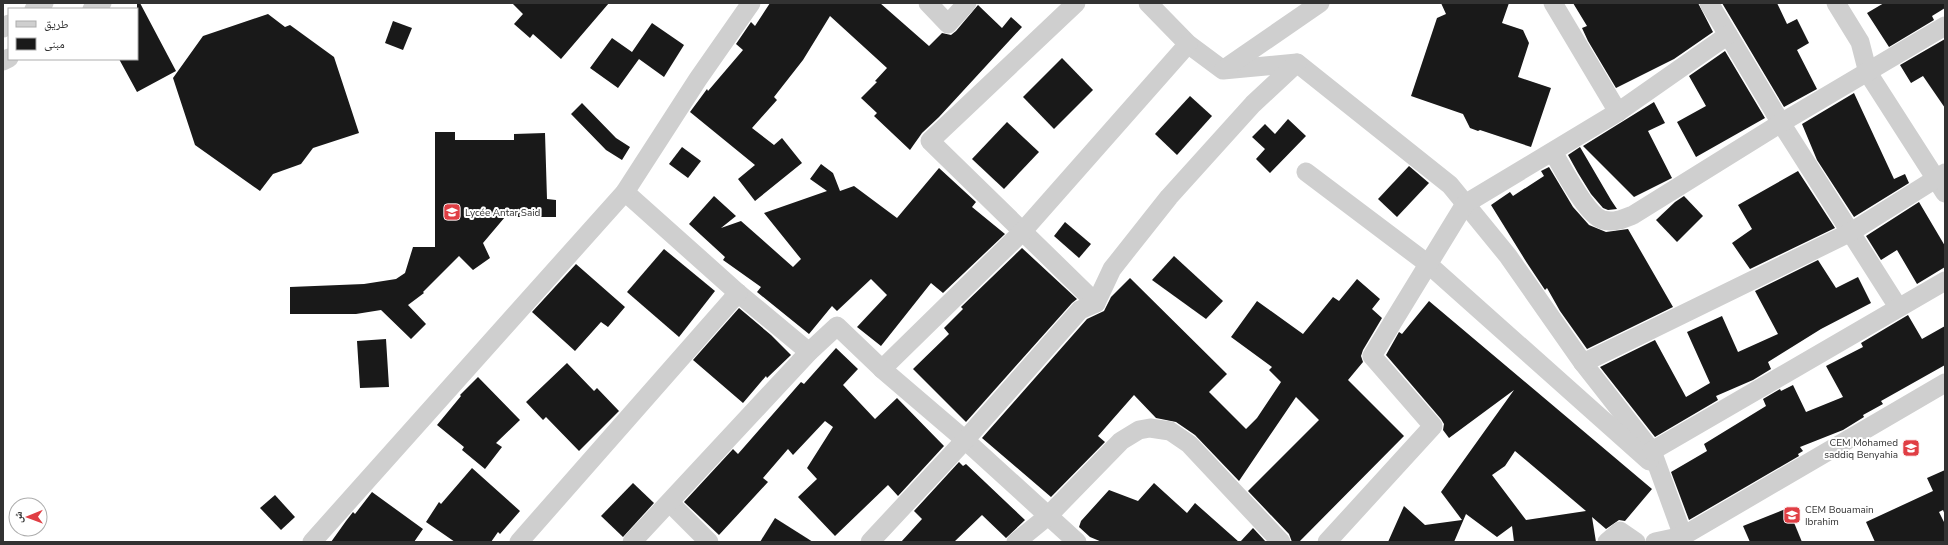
<svg xmlns="http://www.w3.org/2000/svg" width="1948" height="545" font-family="'Nunito Sans','Noto Naskh Arabic',sans-serif">
	<style>
		.building { fill: #191919; fill-rule: evenodd }
		.lines { fill: none; stroke-linecap: round; stroke-linejoin: round }
		.minor { stroke: #cfcfcf; stroke-width: 19 }
		.labels { text-anchor: middle; stroke-width: 4; stroke-linejoin: round; paint-order: stroke }
		.poi-label { font-size: 10px; fill: #323232; stroke: #fff; text-anchor: start }
	</style>
	<rect width="100%" height="100%" fill="#fff"/>
	<g class="building">
		<polygon points="137,3 140,3 176,71 137,92 119,59 137,59"/>
		<polygon points="512,3 609,3 561,59 533,34 530,38 514,24 523,14"/>
		<polygon points="770,3 880,3 929,46 942,33 951,35 956,31 978,5 1002,28 1011,17 1022,27 939,117 922,133 910,150 874,116 877,113 861,98 877,82 875,81 887,68 830,16 803,60 774,97 777,100 752,128 774,145 782,138 802,163 755,201 738,179 755,165 690,112 707,89 708,91 743,50 736,44 751,22 755,26"/>
		<polygon points="1441,3 1509,3 1502,23 1523,30 1529,43 1518,77 1551,88 1531,147 1480,130 1478,131 1470,128 1463,114 1411,96 1437,18 1446,14"/>
		<polygon points="1573,3 1698,3 1713,32 1674,59 1616,88 1588,41 1582,28 1587,26"/>
		<polygon points="1722,3 1777,3 1787,24 1797,19 1809,43 1797,50 1817,89 1784,107"/>
		<polygon points="1884,3 1945,3 1945,8 1932,16 1934,20 1889,47 1867,13"/>
		<polygon points="268,14 285,27 290,25 334,57 359,133 313,148 301,164 273,174 260,191 195,145 173,78 203,36"/>
		<polygon points="393,21 412,28 403,50 385,43"/>
		<polygon points="652,23 684,45 664,77 639,59 618,88 590,68 612,38 632,52"/>
		<polygon points="1945,39 1945,108 1923,76 1911,83 1900,65"/>
		<polygon points="1725,51 1765,118 1696,157 1677,122 1706,106 1689,76"/>
		<polygon points="1062,58 1093,90 1054,129 1023,97"/>
		<polygon points="1854,93 1894,179 1905,174 1909,183 1854,217 1817,160 1802,124"/>
		<polygon points="1190,96 1212,116 1177,155 1155,134"/>
		<polygon points="1654,102 1665,123 1648,131 1672,178 1634,197 1583,146"/>
		<polygon points="582,103 616,138 630,147 622,160 606,150 571,114"/>
		<polygon points="1288,119 1306,136 1270,173 1256,159 1265,149 1252,137 1265,124 1275,134"/>
		<polygon points="1007,122 1039,152 1004,189 972,159"/>
		<polygon points="435,132 455,132 455,140 514,140 514,134 545,133 547,199 556,200 556,217 505,217 483,243 490,258 473,270 459,256 423,292 424,293 408,305 426,324 411,339 381,310 356,314 290,314 290,287 364,284 396,279 405,273 413,247 435,247"/>
		<polygon points="682,147 701,161 688,178 669,164"/>
		<polygon points="1580,147 1611,200 1617,209 1608,210 1603,208 1591,194 1578,173 1568,155"/>
		<polygon points="821,164 833,173 840,191 854,186 897,218 939,168 976,202 972,207 1005,234 943,293 931,283 881,346 857,327 887,295 871,279 837,311 832,306 809,334 757,292 761,287 723,260 725,257 689,224 714,196 736,216 721,228 741,221 793,267 801,259 764,213 827,191 810,179"/>
		<polygon points="1409,166 1429,183 1397,217 1378,199"/>
		<polygon points="1549,167 1573,207 1589,225 1606,232 1628,229 1673,307 1587,349 1560,311 1547,288 1545,290 1527,263 1491,205 1510,192 1513,196 1544,176 1541,171"/>
		<polygon points="1798,171 1835,228 1750,269 1732,243 1752,229 1738,205"/>
		<polygon points="1684,196 1703,216 1677,242 1656,220 1675,202"/>
		<polygon points="1919,202 1945,246 1945,267 1917,284 1897,250 1881,260 1866,236"/>
		<polygon points="1065,222 1091,244 1079,258 1054,236"/>
		<polygon points="1022,248 1077,299 1072,303 966,422 913,369 949,334 944,328 963,309 961,307"/>
		<polygon points="664,249 715,291 679,337 627,292"/>
		<polygon points="1174,256 1223,301 1206,319 1152,280"/>
		<polygon points="1818,260 1836,288 1858,277 1871,303 1821,329 1768,362 1771,369 1753,380 1716,396 1718,400 1655,437 1600,367 1655,340 1686,397 1710,383 1687,332 1722,316 1738,352 1778,334 1755,291"/>
		<polygon points="576,264 625,307 608,327 601,322 575,351 532,312"/>
		<polygon points="1130,278 1227,374 1209,392 1246,429 1257,418 1281,382 1269,370 1272,367 1231,337 1257,301 1303,334 1333,297 1339,301 1357,279 1380,299 1372,309 1382,318 1363,350 1361,356 1363,362 1348,380 1404,436 1299,542 1292,542 1289,534 1248,491 1319,420 1296,397 1239,481 1195,435 1176,422 1156,418 1134,395 1098,436 1105,442 1051,497 982,438 1087,319 1104,311 1111,297"/>
		<path d="M1429,301L1652,489L1625,521L1619,520L1606,529L1592,517L1596,542H1514L1512,526L1497,537L1466,514L1454,542H1388L1404,506L1425,525L1462,520L1441,492L1514,390L1449,438L1443,430L1444,424L1441,419L1386,355L1399,332L1402,334ZM1515,451L1586,511L1526,520L1492,475L1505,466Z"/>
		<polygon points="739,308 771,335 791,355 767,378 766,376 743,403 693,360"/>
		<polygon points="1908,315 1922,339 1945,326 1945,365 1881,401 1883,404 1863,415 1864,417 1843,430 1800,447 1803,451 1798,454 1799,456 1689,520 1671,472 1707,451 1704,444 1766,406 1763,399 1780,389 1781,391 1793,385 1806,412 1843,397 1826,366 1863,347 1861,343"/>
		<polygon points="386,339 389,387 360,388 357,341"/>
		<polygon points="836,348 858,369 843,385 875,419 897,398 944,446 898,496 888,485 835,536 798,497 817,479 807,468 833,427 825,421 793,455 788,449 763,478 768,482 719,535 684,502 733,449 738,454 801,382 804,384"/>
		<polygon points="567,363 594,391 597,388 619,411 579,451 546,417 543,420 526,402"/>
		<polygon points="478,377 520,420 496,443 502,447 485,469 462,450 464,447 437,425 461,396 460,395"/>
		<polygon points="959,462 963,466 966,464 1025,520 1006,538 982,515 954,542 901,542 922,519 914,511"/>
		<polygon points="472,468 520,511 500,534 498,532 491,542 455,542 426,522 439,502 441,504"/>
		<polygon points="1945,470 1945,515 1943,510 1939,512 1945,524 1945,542 1875,542 1866,522 1933,491 1927,478"/>
		<polygon points="633,483 654,503 623,537 601,516"/>
		<polygon points="1154,483 1187,513 1195,503 1239,542 1102,542 1090,537 1079,527 1081,521 1109,490 1138,501"/>
		<polygon points="372,492 423,529 414,542 331,542 346,521 353,512 355,514"/>
		<polygon points="275,495 295,517 281,530 260,508"/>
		<polygon points="1788,508 1802,542 1750,542 1743,526"/>
		<polygon points="775,518 813,542 760,542"/>
		<polygon points="1253,528 1266,542 1240,542"/>
	</g>
	<g class="lines">
		<g class="minor">
			<polyline points="928,3 948,24 967,3"/>
			<polyline points="1076,3 930,141 1096,303"/>
			<polyline points="1148,3 1188,44 1223,70 1297,63 1450,185 1508,256 1583,363 1652,451 1683,536"/>
			<polyline points="1553,3 1618,112"/>
			<polyline points="1709,3 1781,123 1898,307"/>
			<polyline points="1836,3 1860,42 1868,73 1945,193"/>
			<polyline points="34,9 44,3"/>
			<polyline points="92,9 102,3"/>
			<polyline points="3,28 9,24"/>
			<polyline points="3,61 9,58"/>
			<polyline points="1224,69 1320,3"/>
			<path d="M1553,152C1562,167 1587,216 1603,220C1614,223 1623,219 1633,215L1781,123L1945,26"/>
			<polyline points="1306,172 1428,264 1649,461"/>
			<polyline points="625,192 738,293 809,352"/>
			<polyline points="1583,363 1851,232 1945,173"/>
			<polyline points="882,369 1022,232 1188,44"/>
			<polyline points="1652,451 1945,281"/>
			<polyline points="670,503 709,542"/>
			<polyline points="312,542 625,192 698,79 751,3"/>
			<polyline points="519,542 738,293"/>
			<polyline points="632,542 809,352 837,326 882,369 965,440 1077,542"/>
			<polyline points="870,542 965,440 1080,310 1096,303 1112,269 1169,197 1253,104 1297,63"/>
			<polyline points="1016,542 1048,516 1121,441 1139,430 1150,428 1170,431 1189,444 1281,542"/>
			<polyline points="1327,542 1433,426 1372,356 1465,204 1618,112 1728,35"/>
			<polyline points="1607,542 1620,531 1636,542"/>
			<polyline points="1655,542 1683,536 1945,383"/>
		</g>
	</g>
	<defs>
		<symbol id="school-square" viewBox="-11 -11 22 22"><rect x="-9" y="-9" width="18" height="18" rx="4" fill="#e03e44" stroke="#fff"/><path d="M0-5L7-2L0 1L-7-2ZM-4 1L0 2.5L4 1V4Q0 6-4 4Z" fill="#fff"/></symbol>
	</defs>
	<g fill-rule="evenodd">
		<use href="#school-square" x="442" y="202" width="20" height="20"/>
		<use href="#school-square" x="1901" y="438" width="20" height="20"/>
		<use href="#school-square" x="1782" y="505" width="20" height="20"/>
	</g>
	<g class="labels">
		<g class="poi-label">
			<text x="465" y="216">Lycée Antar Said</text>
			<text x="1898" y="446" text-anchor="end">CEM Mohamed<tspan x="1898" dy="12">saddiq Benyahia</tspan></text>
			<text x="1805" y="513">CEM Bouamain<tspan x="1805" dy="12">Ibrahim</tspan></text>
		</g>
	</g>
	<rect width="1948" height="545" fill="none" stroke="#323232" stroke-width="8"/>
	<rect x="8" y="8" width="130" height="52" fill="#ffffff" stroke="#adadad"/>
	<rect x="16" y="21" width="20" height="6" fill="#cfcfcf" stroke="#adadad"/>
	<text x="44" y="28" font-size="12" fill="#323232">طريق</text>
	<rect x="16" y="38" width="20" height="12" fill="#191919" stroke="#adadad"/>
	<text x="44" y="48" font-size="12" fill="#323232">مبنى</text>
	<g transform="translate(28 517) rotate(269)"><circle r="19" fill="#ffffff" stroke="#adadad"/>
	<path d="M0-3L7 15L0 10L-7 15Z" fill="#e03e44"/>
	<text y="-6" font-size="11" font-weight="bold" text-anchor="middle" fill="#323232">ش</text>
	</g>
</svg>
